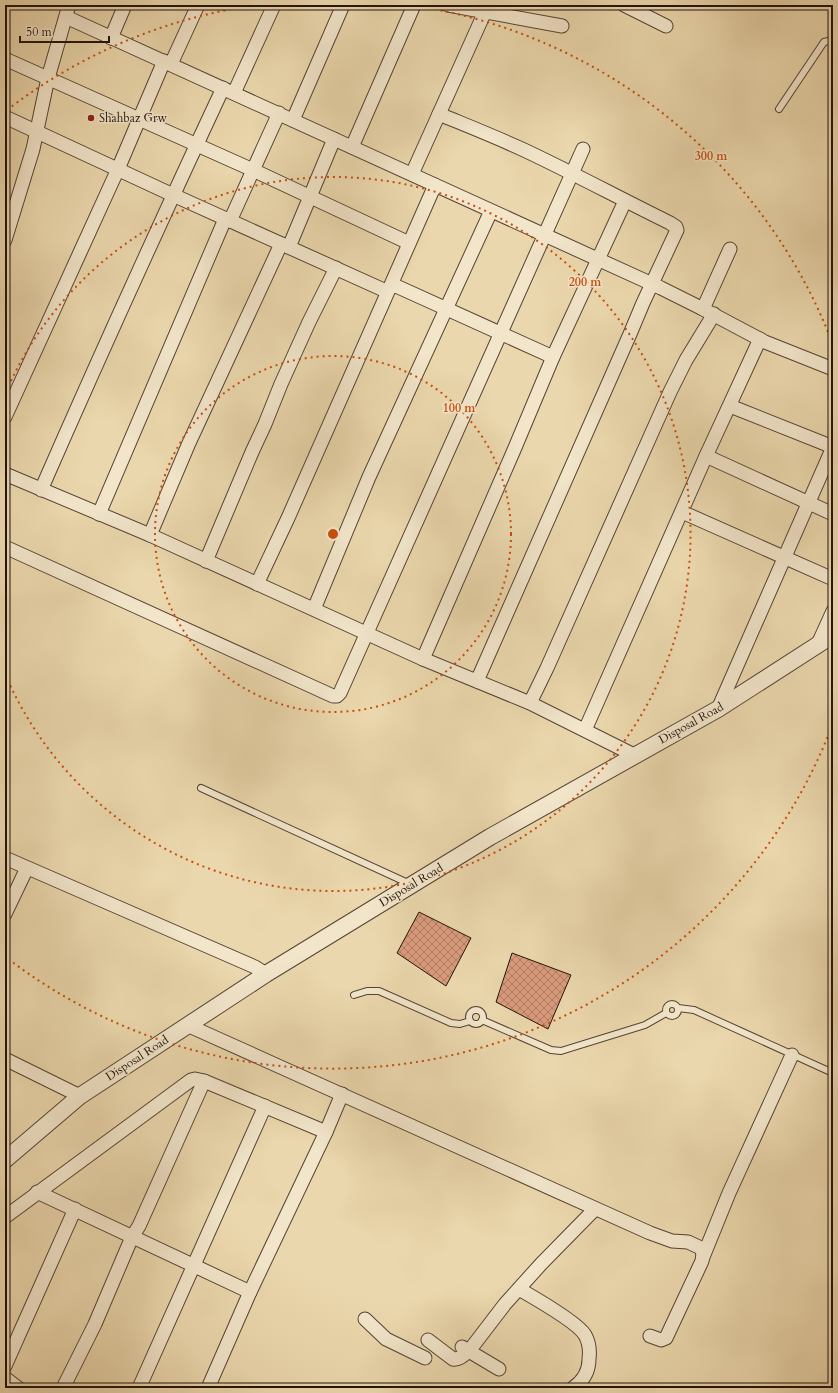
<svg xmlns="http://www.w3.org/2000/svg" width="838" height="1393" font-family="Cardo,serif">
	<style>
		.building { fill: url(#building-cross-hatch); stroke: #21130b }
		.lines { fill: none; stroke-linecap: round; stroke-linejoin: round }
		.service-casing { stroke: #544434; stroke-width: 8 }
		.minor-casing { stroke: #544434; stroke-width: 15 }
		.tertiary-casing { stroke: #544434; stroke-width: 18 }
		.service { stroke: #f2e5ca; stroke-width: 6 }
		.minor { stroke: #f2e5ca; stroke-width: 13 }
		.tertiary { stroke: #f2e5ca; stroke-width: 16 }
		.ring { fill: none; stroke: #ca4e0c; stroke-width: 2; stroke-dasharray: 2 4 }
		.poi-dot { fill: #8f2418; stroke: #f2e5ca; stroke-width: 1.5 }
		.labels { text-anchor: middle; stroke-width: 3; stroke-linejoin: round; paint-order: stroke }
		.poi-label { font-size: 12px; fill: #21130b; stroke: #f2e5ca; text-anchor: start }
		.street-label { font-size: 12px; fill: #21130b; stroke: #f2e5ca }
		.centre { fill: #ca4e0c; stroke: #f2e5ca; stroke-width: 2 }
		.ring-label { font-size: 12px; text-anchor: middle; font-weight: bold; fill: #ca4e0c; stroke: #f2e5ca; stroke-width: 3; stroke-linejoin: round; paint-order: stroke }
	</style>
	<defs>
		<pattern id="building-cross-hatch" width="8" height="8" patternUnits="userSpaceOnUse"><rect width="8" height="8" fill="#da9b7c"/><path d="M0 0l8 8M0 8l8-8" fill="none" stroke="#b07d64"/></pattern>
	</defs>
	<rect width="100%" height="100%" fill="#ebd7ad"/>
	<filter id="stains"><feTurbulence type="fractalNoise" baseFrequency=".005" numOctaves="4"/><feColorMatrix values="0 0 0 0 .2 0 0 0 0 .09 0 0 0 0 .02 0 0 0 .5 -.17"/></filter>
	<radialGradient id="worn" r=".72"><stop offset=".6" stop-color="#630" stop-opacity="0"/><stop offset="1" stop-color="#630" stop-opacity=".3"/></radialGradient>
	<g class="building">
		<polygon points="419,912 471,938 446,986 397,953"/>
		<polygon points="512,953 571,975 548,1029 496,1002"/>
	</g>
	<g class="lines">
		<defs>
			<g id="service">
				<polyline points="779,109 824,42 833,40"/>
				<polyline points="201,788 410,884"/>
				<polyline points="354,995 367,991 379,991 451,1023 460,1024 470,1021"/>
				<circle cx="672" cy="1010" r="6"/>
				<polyline points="678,1008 694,1010 833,1073"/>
				<circle cx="476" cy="1017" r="7"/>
				<polyline points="482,1020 551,1050 561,1051 645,1025 666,1013"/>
			</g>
			<g id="minor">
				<polyline points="448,5 562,26"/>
				<polyline points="624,5 666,26"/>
				<polyline points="66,17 661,288 703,309 765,342 833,369"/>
				<polyline points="111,38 125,5"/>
				<polyline points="5,59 253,170 409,243"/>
				<polyline points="171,64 198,5"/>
				<polyline points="234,93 274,5"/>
				<path d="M439,114C468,126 496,137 524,150C573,173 621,199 670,223L676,227L677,230L643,303L630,334L477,681"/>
				<polyline points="5,117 173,195 386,291 390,287 396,286 553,357"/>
				<polyline points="293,120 343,5"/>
				<polyline points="352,147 414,5"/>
				<polyline points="412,174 488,5"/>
				<polyline points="230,221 279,113"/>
				<polyline points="5,240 33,149 48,78 69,5"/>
				<polyline points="289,247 334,139"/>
				<polyline points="703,309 730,249"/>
				<polyline points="730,406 833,447"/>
				<polyline points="5,417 118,169 164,61"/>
				<polyline points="706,456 833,514"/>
				<polyline points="5,474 150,535 423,659 530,703 634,755"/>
				<path d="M41,490C100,355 161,221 223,88"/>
				<polyline points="682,512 833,579"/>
				<polyline points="99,514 225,219"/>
				<polyline points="150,535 189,443 281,244"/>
				<polyline points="5,547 333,696 337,696 340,693 583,149"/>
				<polyline points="206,561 252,452 265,424 281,384 309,322 336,268"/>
				<polyline points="257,584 288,518 435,185"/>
				<polyline points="314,609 369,477 491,211"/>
				<polyline points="818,644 833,611"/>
				<polyline points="423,659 514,450 553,357 625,201"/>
				<polyline points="530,703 547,668 670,392 686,360 714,314"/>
				<polyline points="718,709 833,447"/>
				<polyline points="585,730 706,456 760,339"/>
				<polyline points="5,858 255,967 266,974"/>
				<polyline points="5,914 27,868"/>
				<polyline points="187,1025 650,1233 672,1241 688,1242 701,1248 703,1254 702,1261 666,1338 661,1340 650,1336"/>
				<polyline points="5,1059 80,1096"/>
				<polyline points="37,1192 250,1292"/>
				<polyline points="5,1217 191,1080 195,1079 204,1081 326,1132 342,1094"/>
				<polyline points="703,1257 729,1193 792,1055"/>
				<path d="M519,1289C533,1297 578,1323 585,1335C589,1342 590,1351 589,1359C589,1371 583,1381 573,1388"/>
				<polyline points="365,1319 386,1339 425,1358"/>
				<path d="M428,1340L453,1359C459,1360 464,1355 469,1351L505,1304L541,1264L595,1209"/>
				<polyline points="462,1347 499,1369"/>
				<polyline points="5,1366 75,1209"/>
				<polyline points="5,1378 18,1388"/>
				<polyline points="63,1388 95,1324 132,1237 139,1226 204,1081"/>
				<polyline points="139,1388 265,1106"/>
				<polyline points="208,1388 250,1292 326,1132"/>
			</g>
			<polyline id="tertiary" points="5,1160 80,1096 266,974 490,837 718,709 833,635"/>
		</defs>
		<use href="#service" class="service-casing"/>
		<use href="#minor" class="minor-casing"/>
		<use href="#tertiary" class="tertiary-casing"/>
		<use href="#service" class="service"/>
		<use href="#minor" class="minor"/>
		<use href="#tertiary" class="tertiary"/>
	</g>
	<g class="ring">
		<circle cx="333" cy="534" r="178"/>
		<path d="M6 392A357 357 0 1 1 6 676"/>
		<path d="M832 726A535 535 0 0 1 7 958M7 110A535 535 0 0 1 249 6M417 6A535 535 0 0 1 832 342"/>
	</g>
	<circle class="poi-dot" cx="91" cy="118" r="4"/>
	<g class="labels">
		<g class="poi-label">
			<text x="99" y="122">Shahbaz Grw</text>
		</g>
		<g class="street-label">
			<text transform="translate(691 723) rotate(-29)" y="4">Disposal Road</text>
			<text transform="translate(411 885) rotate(-31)" y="4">Disposal Road</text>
			<text transform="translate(137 1058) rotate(-33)" y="4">Disposal Road</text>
		</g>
	</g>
	<circle cx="333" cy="534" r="6" class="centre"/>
	<g class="ring-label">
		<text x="711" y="160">300 m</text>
		<text x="585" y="286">200 m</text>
		<text x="459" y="412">100 m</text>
	</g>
	<rect width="838" height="1393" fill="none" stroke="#ebd7ad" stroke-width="20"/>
	<rect x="6" y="6" width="826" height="1381" fill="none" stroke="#21130b" stroke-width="2"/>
	<rect x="10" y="10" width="818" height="1373" fill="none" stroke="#21130b"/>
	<path d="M20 36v6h89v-6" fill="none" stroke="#21130b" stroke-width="2"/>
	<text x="26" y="36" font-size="12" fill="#21130b" stroke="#f2e5ca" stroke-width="3" paint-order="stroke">50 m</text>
	<rect width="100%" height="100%" filter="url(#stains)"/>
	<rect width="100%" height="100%" fill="url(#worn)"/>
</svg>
